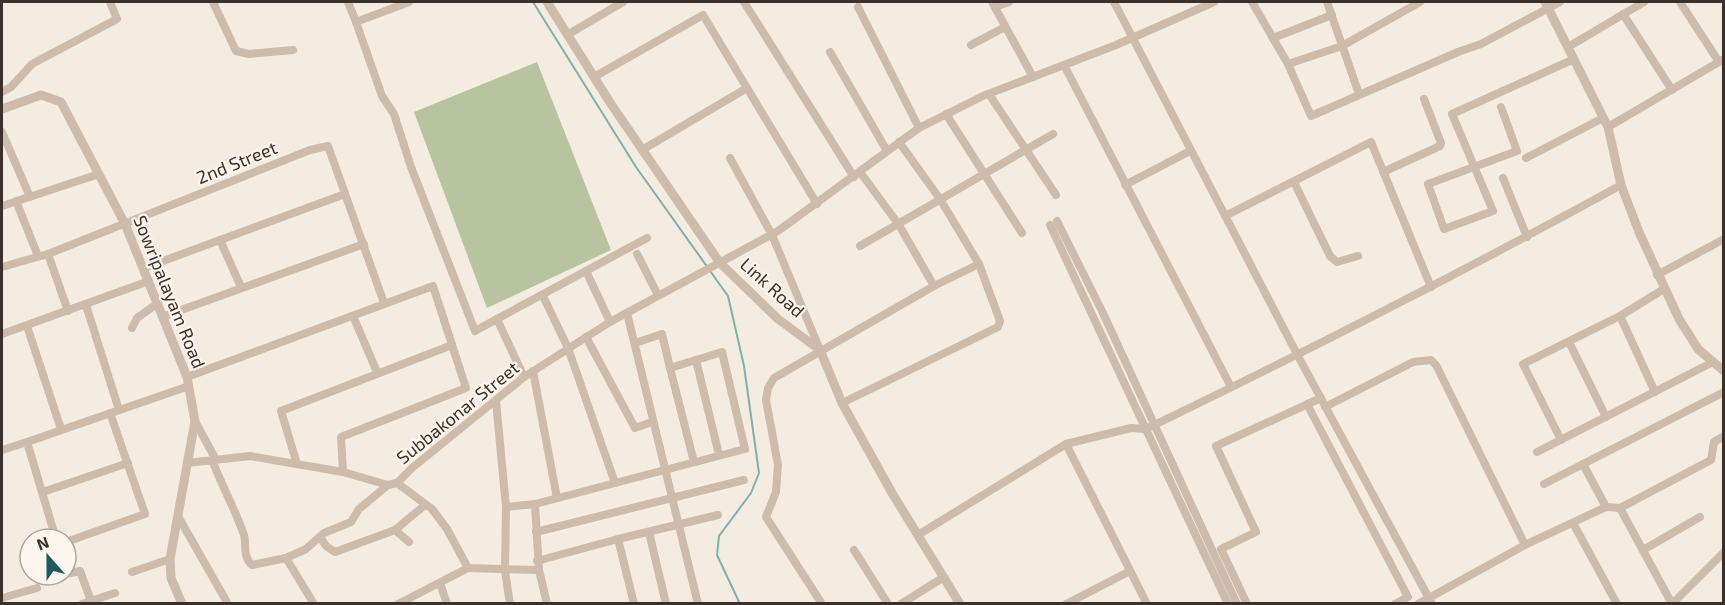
<svg xmlns="http://www.w3.org/2000/svg" width="1725" height="605" font-family="'Exo 2',sans-serif">
	<style>
		.green { fill: #b8c4a0 }
		.lines { fill: none; stroke-linecap: round; stroke-linejoin: round }
		.stream { stroke: #7fb0b2; stroke-width: 2 }
		.minor { stroke: #cdbbac; stroke-width: 8 }
		.tertiary { stroke: #cdbbac; stroke-width: 9 }
		.labels { text-anchor: middle; stroke-width: 4.5; stroke-linejoin: round; paint-order: stroke }
		.street-label { font-size: 18px; fill: #3b302b; stroke: #fbf5ee }
	</style>
	<rect width="100%" height="100%" fill="#f4ebe1"/>
	<polygon class="green" points="537,62 611,250 487,308 414,112"/>
	<g class="lines">
		<polyline class="stream" points="533,2 636,167 728,296 744,366 759,473 751,493 719,536 717,555 740,604"/>
		<g class="minor">
			<polyline points="213,2 236,51 249,54 293,50"/>
			<polyline points="348,2 356,22 409,2"/>
			<polyline points="744,2 854,177"/>
			<polyline points="992,2 1033,77"/>
			<polyline points="1114,2 1298,356 1432,604"/>
			<polyline points="1252,2 1288,64 1342,46 1420,2"/>
			<polyline points="1327,2 1359,94"/>
			<polyline points="1680,2 1719,62"/>
			<polyline points="858,7 919,128"/>
			<polyline points="995,7 1009,2"/>
			<polyline points="1623,14 1672,90"/>
			<polyline points="356,22 382,96 394,114 411,167 475,331 497,319"/>
			<polyline points="567,35 623,2"/>
			<polyline points="1273,38 1332,15"/>
			<polyline points="971,45 1005,27"/>
			<polyline points="1568,47 1644,2"/>
			<polyline points="830,52 887,151"/>
			<polyline points="1288,64 1311,116 1458,52 1481,44 1560,2"/>
			<polyline points="1064,65 1231,387"/>
			<polyline points="594,77 703,15 817,204"/>
			<polyline points="2,92 11,87 32,64 117,19 110,2"/>
			<polyline points="989,94 1056,195"/>
			<polyline points="1501,107 1517,151 1428,184 1444,229 1493,211 1452,114 1574,59"/>
			<polyline points="946,114 1022,233"/>
			<polyline points="1608,127 1724,59"/>
			<polyline points="2,132 30,197"/>
			<polyline points="899,142 940,199 979,264"/>
			<polyline points="642,150 747,88"/>
			<polyline points="730,158 772,235 820,350"/>
			<polyline points="1526,158 1603,118"/>
			<polyline points="860,172 899,225 934,286"/>
			<polyline points="1383,172 1440,146 1441,143 1424,99"/>
			<polyline points="1503,178 1527,237"/>
			<polyline points="1294,182 1330,256 1337,262 1358,256"/>
			<polyline points="1125,185 1190,151"/>
			<polyline points="16,201 38,256"/>
			<polyline points="2,206 99,174"/>
			<polyline points="1225,216 1371,142 1431,287"/>
			<polyline points="1057,221 1102,311 1237,604"/>
			<polyline points="1050,225 1228,604"/>
			<polyline points="220,240 241,287"/>
			<polyline points="860,246 1053,134"/>
			<polyline points="48,254 68,311"/>
			<polyline points="637,254 658,295"/>
			<polyline points="2,267 48,254 310,150 328,146 384,303"/>
			<polyline points="144,268 345,194"/>
			<polyline points="586,271 610,322"/>
			<polyline points="1657,275 1724,239"/>
			<polyline points="543,296 568,348 615,483"/>
			<polyline points="86,305 119,410"/>
			<polyline points="627,313 698,604"/>
			<polyline points="353,316 377,372"/>
			<polyline points="1620,316 1655,392"/>
			<polyline points="162,317 364,244"/>
			<polyline points="27,326 61,429"/>
			<polyline points="132,328 137,318 158,303"/>
			<polyline points="2,334 149,281"/>
			<polyline points="586,337 635,428 652,422"/>
			<polyline points="1569,342 1606,417"/>
			<polyline points="696,360 719,455"/>
			<polyline points="670,368 694,462"/>
			<polyline points="533,371 557,498"/>
			<polyline points="187,377 433,286 466,388 341,437 343,472"/>
			<polyline points="524,377 497,319 647,238"/>
			<polyline points="496,401 506,507 505,571 510,604"/>
			<polyline points="1307,404 1408,597 1395,604"/>
			<polyline points="1325,407 1413,362 1431,360 1436,365 1525,545"/>
			<polyline points="195,421 216,460"/>
			<polyline points="1561,440 1523,364 1620,316 1664,289"/>
			<polyline points="1066,444 1147,604"/>
			<polyline points="2,450 27,442"/>
			<polyline points="1537,452 1711,363"/>
			<path d="M212,460C222,486 235,509 244,535C247,546 242,556 252,565L286,558L306,549L324,533L351,522L359,509L388,485"/>
			<polyline points="187,463 250,456 343,472 388,485 397,483 412,468 524,377 610,322 778,231 919,128 983,96 1116,45 1214,2"/>
			<polyline points="297,464 281,411 452,345"/>
			<polyline points="1583,464 1606,507"/>
			<polyline points="397,483 432,509 447,529 468,568 539,570 535,504"/>
			<polyline points="1544,484 1724,392"/>
			<polyline points="43,492 128,463"/>
			<polyline points="506,507 535,504 745,449 722,352 670,368 662,334 635,343"/>
			<polyline points="1620,508 1672,604 1724,552"/>
			<polyline points="179,518 228,604"/>
			<polyline points="1573,523 1617,604"/>
			<polyline points="395,530 409,542"/>
			<polyline points="536,532 744,480"/>
			<polyline points="649,532 666,604"/>
			<path d="M918,535L1066,444L1131,428L1146,429C1307,351 1465,271 1621,185"/>
			<polyline points="320,537 326,546 335,552 395,530 425,505"/>
			<polyline points="56,539 27,442 189,386"/>
			<polyline points="618,539 634,604"/>
			<polyline points="66,542 145,514 110,413"/>
			<polyline points="854,550 888,604"/>
			<polyline points="1643,550 1700,517"/>
			<polyline points="286,558 314,604"/>
			<polyline points="537,561 618,539 718,515"/>
			<polyline points="539,570 547,604"/>
			<polyline points="132,572 170,559"/>
			<polyline points="66,574 80,571 91,601"/>
			<polyline points="440,583 447,604"/>
			<polyline points="2,598 37,588"/>
			<polyline points="82,604 115,593"/>
			<polyline points="398,604 468,568"/>
			<polyline points="822,604 766,517 776,492 778,465 766,400 768,388 774,378 934,286 979,264 1000,321 998,327 842,403"/>
			<polyline points="901,604 944,577"/>
			<polyline points="1066,604 1130,571"/>
			<polyline points="1247,604 1221,549 1256,532 1216,446 1321,398"/>
			<polyline points="1418,604 1525,545 1606,507 1620,508 1711,460 1714,442 1724,436"/>
		</g>
		<g class="tertiary">
			<polyline points="547,2 611,104 720,263 778,319 820,350 842,403 892,493 960,604"/>
			<polyline points="1545,2 1608,127 1621,185 1639,232 1679,319 1698,349 1724,371"/>
			<polyline points="2,109 41,95 61,102 125,224 187,377 195,421 170,559 171,578 182,604"/>
		</g>
	</g>
	<g class="labels">
		<g class="street-label">
			<text transform="translate(237 163) rotate(-22)" y="6">2nd Street</text>
			<text transform="translate(772 288) rotate(42)" y="6">Link Road</text>
			<text transform="translate(169 292) rotate(68)" y="6">Sowripalayam Road</text>
			<text transform="translate(458 413) rotate(-39)" y="6">Subbakonar Street</text>
		</g>
	</g>
	<rect width="1725" height="605" fill="none" stroke="#3b302b" stroke-width="6"/>
	<g transform="translate(48 557) rotate(339)"><circle r="28" fill="#fbf5ee" stroke="#aea6a0" stroke-width="1.5"/>
	<path d="M0-4.5L10 22L0 15L-10 22Z" fill="#1f5a5e"/>
	<text y="-9" font-size="16" font-weight="bold" text-anchor="middle" fill="#3b302b">N</text>
	</g>
</svg>
